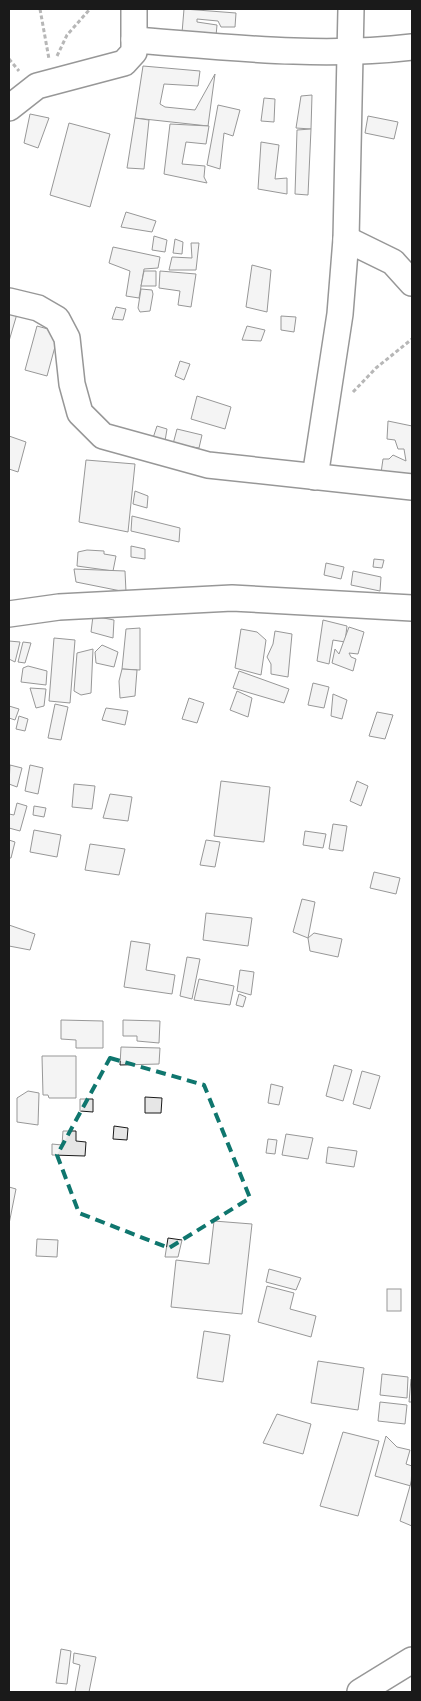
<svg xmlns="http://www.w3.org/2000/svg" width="421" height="1701" font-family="'Varela Round',sans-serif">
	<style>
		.building { fill: #e6e6e6; stroke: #1a1a1a }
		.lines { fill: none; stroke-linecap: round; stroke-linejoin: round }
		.minor-casing { stroke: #1a1a1a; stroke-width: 28 }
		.path { stroke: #5f5f5f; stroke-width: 3; stroke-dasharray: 4 2.5; stroke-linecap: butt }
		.minor { stroke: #fff; stroke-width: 25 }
		.marked { fill: none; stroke: #0f766e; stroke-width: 4; stroke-dasharray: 10 6; stroke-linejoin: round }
	</style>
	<rect width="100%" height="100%" fill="#fff"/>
	<g class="building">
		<polygon points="184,9 236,13 235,27 221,27 218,21 197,19 197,22 217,25 216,36 182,33"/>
		<polygon points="143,66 200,71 198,86 164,84 160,104 165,107 195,110 215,74 208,126 135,118"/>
		<polygon points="312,95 311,129 296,128 301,96"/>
		<polygon points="264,98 275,99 274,122 261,121"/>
		<polygon points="218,105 240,110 233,136 224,133 220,169 207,165"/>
		<polygon points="30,114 49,118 38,148 24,143"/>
		<polygon points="368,116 398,122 394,139 365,133"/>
		<polygon points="135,118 149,120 144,169 127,168"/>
		<polygon points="69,123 110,134 90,207 50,195"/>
		<polygon points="170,124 209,126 206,144 186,142 182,164 205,166 204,177 207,183 164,174"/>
		<polygon points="311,129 308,195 295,194 297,130"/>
		<polygon points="261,142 279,145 275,179 287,178 287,194 258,189"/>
		<polygon points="126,212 156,221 152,232 121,227"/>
		<polygon points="154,236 167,240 165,252 152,250"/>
		<polygon points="175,239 183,242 182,254 173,253"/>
		<polygon points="191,243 199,243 196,270 169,270 172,257 192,258"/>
		<polygon points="113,247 160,257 158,268 144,269 139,298 126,296 130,271 109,263"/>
		<polygon points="252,265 271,270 267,312 246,307"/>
		<polygon points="144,271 156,271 156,286 141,286"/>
		<polygon points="160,271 196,274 191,307 178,305 180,291 159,288"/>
		<polygon points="141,289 152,290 153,294 150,311 140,312 138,308"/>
		<polygon points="116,307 126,309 123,320 112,319"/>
		<polygon points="9,311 17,314 9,341"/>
		<polygon points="281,316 296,317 294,332 281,330"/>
		<polygon points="37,326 59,332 47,376 25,370"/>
		<polygon points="247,326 265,330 261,341 242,340"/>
		<polygon points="180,361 190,364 184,380 175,376"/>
		<polygon points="197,396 231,407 225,429 191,419"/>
		<polygon points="388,421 412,426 412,476 381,473 383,459 389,459 393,455 406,461 404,449 398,449 395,440 387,439"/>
		<polygon points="157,426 167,429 165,441 153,438"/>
		<polygon points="177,429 202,435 199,448 173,444"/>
		<polygon points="9,436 26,442 18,472 9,469"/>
		<polygon points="86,460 135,464 128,532 79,522"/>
		<polygon points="135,491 148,496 147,508 133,504"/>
		<polygon points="132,516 180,528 179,542 131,531"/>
		<polygon points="131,546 145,549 145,559 131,557"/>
		<polygon points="87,550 104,551 104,554 116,556 113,571 77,566 78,552"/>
		<polygon points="374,559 384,560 382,568 373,567"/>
		<polygon points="326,563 344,567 341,579 324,575"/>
		<polygon points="74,569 125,571 126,592 76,582"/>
		<polygon points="353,571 381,577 380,591 351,585"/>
		<polygon points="93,616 114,620 113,638 91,632"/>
		<polygon points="323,620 347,626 345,642 333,640 329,664 317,661"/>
		<polygon points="349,627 364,632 358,654 349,653 351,657 356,659 353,671 332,663 335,649 339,654"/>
		<polygon points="140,628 140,670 122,669 126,629"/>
		<polygon points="241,629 257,632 266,640 261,675 235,668"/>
		<polygon points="275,631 292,634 288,677 271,674 271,664 267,657 273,644"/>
		<polygon points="54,638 75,640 70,703 49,701"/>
		<polygon points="9,641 20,642 15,662 9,659"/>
		<polygon points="23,642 31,643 25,663 18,662"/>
		<polygon points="102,645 118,652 114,667 96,663 95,652"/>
		<polygon points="93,649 91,693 81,695 74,691 77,653"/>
		<polygon points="28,666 47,671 46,685 21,682 23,668"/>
		<polygon points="122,669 137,670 135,696 120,698 119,681"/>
		<polygon points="239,671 289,689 284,703 233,688"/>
		<polygon points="313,683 329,687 324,708 308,705"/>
		<polygon points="30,688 46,689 44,706 36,708"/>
		<polygon points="237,691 252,698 248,717 230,710"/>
		<polygon points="333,694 347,700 342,719 331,716"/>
		<polygon points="189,698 204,703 197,723 182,719"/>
		<polygon points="55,704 68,707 61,740 48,738"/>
		<polygon points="9,706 19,709 15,720 9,718"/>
		<polygon points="106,708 128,711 125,725 102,720"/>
		<polygon points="377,712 393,715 385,739 369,736"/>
		<polygon points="19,716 28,719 25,731 16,729"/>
		<polygon points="10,765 22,768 17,787 9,784"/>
		<polygon points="30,765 43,768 38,794 25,791"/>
		<polygon points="221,781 270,787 264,842 214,836"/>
		<polygon points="357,781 368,786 361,806 350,801"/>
		<polygon points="74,784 95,786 92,809 72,807"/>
		<polygon points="110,794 132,797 128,821 103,818"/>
		<polygon points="17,803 27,806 20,831 9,828 9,814 14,815"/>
		<polygon points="34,806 46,808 44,817 33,815"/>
		<polygon points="333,824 347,826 343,851 329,849"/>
		<polygon points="34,830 61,835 57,857 30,852"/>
		<polygon points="305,831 326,834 323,848 303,845"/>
		<polygon points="9,840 15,842 11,858 9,858"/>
		<polygon points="206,840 220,842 215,867 200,865"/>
		<polygon points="90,844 125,849 119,875 85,870"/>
		<polygon points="374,872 400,878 396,894 370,888"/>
		<polygon points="302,899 315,902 308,938 293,932"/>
		<polygon points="206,913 252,918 248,946 203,940"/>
		<polygon points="9,925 35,934 30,950 9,946"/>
		<polygon points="314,933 342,939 338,957 310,951 308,938"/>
		<polygon points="131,941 150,944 146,970 175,975 172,994 124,987"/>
		<polygon points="187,957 200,959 192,999 180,996"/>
		<polygon points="240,970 254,972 251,995 237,991"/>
		<polygon points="199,979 234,986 230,1005 194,1000"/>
		<polygon points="239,994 246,997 243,1007 236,1005"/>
		<polygon points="61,1020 103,1021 103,1048 76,1048 76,1040 61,1039"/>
		<polygon points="123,1020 160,1021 159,1043 137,1041 137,1036 123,1036"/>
		<polygon points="121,1047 160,1048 159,1064 120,1065"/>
		<polygon points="42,1056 76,1056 76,1098 49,1098 48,1095 43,1095"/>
		<polygon points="334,1065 352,1070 343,1101 326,1096"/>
		<polygon points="362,1071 380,1076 370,1109 353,1104"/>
		<polygon points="271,1084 283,1087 279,1105 268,1103"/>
		<polygon points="28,1091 39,1093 38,1125 17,1122 17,1098"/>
		<polygon points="145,1097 162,1098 161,1113 145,1113"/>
		<polygon points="80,1099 93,1099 93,1112 80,1111"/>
		<polygon points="114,1126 128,1128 127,1140 113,1139"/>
		<polygon points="63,1131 76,1131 76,1141 86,1142 85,1156 52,1155 52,1144 62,1145"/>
		<polygon points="286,1134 313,1138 308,1159 282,1155"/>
		<polygon points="268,1139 277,1140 275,1154 266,1153"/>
		<polygon points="328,1147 357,1151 354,1167 326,1163"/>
		<polygon points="9,1187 16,1189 9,1224"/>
		<polygon points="214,1221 252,1224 242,1314 171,1307 176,1260 209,1264"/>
		<polygon points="168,1238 182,1240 178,1257 165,1257"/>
		<polygon points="37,1239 58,1240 57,1257 36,1256"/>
		<polygon points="269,1269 301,1278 296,1290 266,1282"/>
		<polygon points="267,1286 294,1293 290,1309 316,1316 311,1337 258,1322"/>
		<rect x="387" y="1289" width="14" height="22"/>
		<polygon points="204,1331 230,1335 223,1382 197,1378"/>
		<polygon points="318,1361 364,1368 358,1410 311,1403"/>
		<polygon points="382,1374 408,1377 407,1398 380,1395"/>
		<polygon points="411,1379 412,1379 412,1402 409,1402"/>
		<polygon points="380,1402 407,1405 405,1424 378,1421"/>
		<polygon points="277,1414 311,1424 303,1454 263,1443"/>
		<polygon points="343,1432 379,1441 358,1516 320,1506"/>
		<polygon points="386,1436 397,1447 410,1450 406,1464 412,1466 411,1486 375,1476"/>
		<polygon points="412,1479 412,1526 400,1521"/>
		<polygon points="61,1649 71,1651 67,1684 56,1683"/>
		<polygon points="74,1653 96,1657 89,1692 75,1692 80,1665 73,1663"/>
	</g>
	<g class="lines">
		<defs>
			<g id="minor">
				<path d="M134,40C226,47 320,58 412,47"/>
				<polyline points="9,108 37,86 124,63 134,52 134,9"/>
				<polyline points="346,239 393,262 412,283"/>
				<polyline points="9,301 38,308 57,319 67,338 72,384 80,413 103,436 208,465 412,487"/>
				<polyline points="315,477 340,314 346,239 351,9"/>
				<polyline points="9,614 59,607 232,598 412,608"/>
				<polyline points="360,1692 412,1660"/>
			</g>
		</defs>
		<use href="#minor" class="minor-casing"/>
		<g class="path">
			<polyline points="40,9 49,59"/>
			<polyline points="57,56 67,35 90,9"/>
			<polyline points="9,59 19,71"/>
			<polyline points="353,392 376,368 412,339"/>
		</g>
		<use href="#minor" class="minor"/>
	</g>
	<path d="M0 0H421V1701H0ZM110,1058L204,1085L250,1198L169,1248L79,1213L57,1155Z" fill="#fff" fill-opacity=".55" fill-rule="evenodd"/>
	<path class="marked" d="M110,1058L204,1085L250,1198L169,1248L79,1213L57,1155Z"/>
	<rect width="421" height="1701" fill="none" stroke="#1a1a1a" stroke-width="20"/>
</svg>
